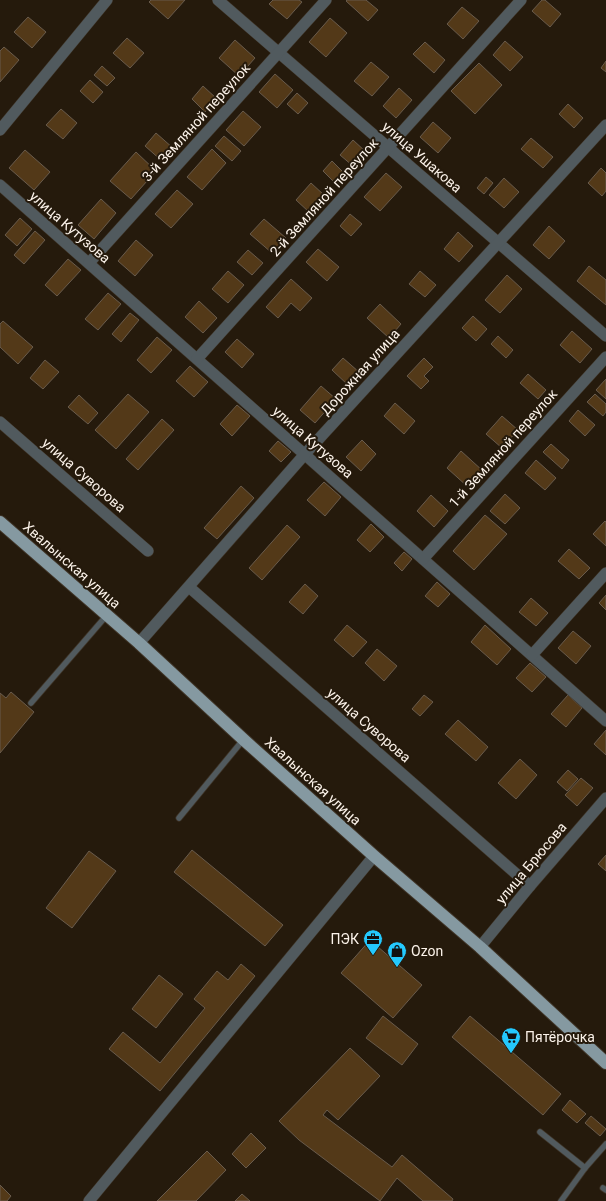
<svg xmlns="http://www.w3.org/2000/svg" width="606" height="1201" font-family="Roboto,sans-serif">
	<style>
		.building { fill: #533918; stroke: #695b4c }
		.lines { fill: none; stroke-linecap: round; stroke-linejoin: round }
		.lane-casing { stroke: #3f3427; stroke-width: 7 }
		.street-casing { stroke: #3f3427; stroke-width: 12 }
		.primary-casing { stroke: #3f3427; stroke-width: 14 }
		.lane { stroke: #515a5e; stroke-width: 5.5 }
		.street { stroke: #515a5e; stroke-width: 11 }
		.primary { stroke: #8599a1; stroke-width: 12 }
		.labels { text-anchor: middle; stroke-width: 4; stroke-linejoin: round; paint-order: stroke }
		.street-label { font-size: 14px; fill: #fcf3ea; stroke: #251a0c }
		.poi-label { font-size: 14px; fill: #fcf3ea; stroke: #251a0c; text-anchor: start }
	</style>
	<rect width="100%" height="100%" fill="#251a0c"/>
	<g class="building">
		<polygon points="151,0 185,0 168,19 149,2"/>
		<polygon points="273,0 299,0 302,2 287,19 269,4"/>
		<polygon points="347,0 366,0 378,10 368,21 346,1"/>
		<polygon points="542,0 545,0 561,14 550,27 532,11"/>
		<polygon points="462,7 479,21 463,39 447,24"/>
		<polygon points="28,17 46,32 32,48 14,32"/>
		<polygon points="330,18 347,33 326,57 309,42"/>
		<polygon points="127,38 144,53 130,68 113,53"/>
		<polygon points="235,40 255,58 239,76 219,58"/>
		<polygon points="505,41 523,57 510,71 493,55"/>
		<polygon points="425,42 445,60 434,73 413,54"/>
		<polygon points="4,47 19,60 0,82 0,51"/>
		<polygon points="606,61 606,72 601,68"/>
		<polygon points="371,62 389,77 372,96 354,81"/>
		<polygon points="479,63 502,85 475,114 451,91"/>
		<polygon points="102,66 115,78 107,86 94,75"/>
		<polygon points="275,74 293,90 277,108 259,92"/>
		<polygon points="90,80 103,92 93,103 80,91"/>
		<polygon points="203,86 217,99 205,112 192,99"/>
		<polygon points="399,88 412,100 396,118 383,106"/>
		<polygon points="297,93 308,103 298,114 287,104"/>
		<polygon points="568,104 583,118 574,128 559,114"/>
		<polygon points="61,109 77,123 63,139 46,125"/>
		<polygon points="243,111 261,127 244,146 226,130"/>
		<polygon points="433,122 451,138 438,153 420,137"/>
		<polygon points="156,133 173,148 162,161 145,146"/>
		<polygon points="224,136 241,151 232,161 215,146"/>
		<polygon points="531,138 553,157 543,168 521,149"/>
		<polygon points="353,140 366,152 353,166 340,155"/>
		<polygon points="212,149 226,163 202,190 187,177"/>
		<polygon points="25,150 50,172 34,190 9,168"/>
		<polygon points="136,152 156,171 131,199 110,181"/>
		<polygon points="332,161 344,173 335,183 323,171"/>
		<polygon points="601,168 606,173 606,191 602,196 588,183"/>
		<polygon points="386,173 402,187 380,211 364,197"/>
		<polygon points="486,177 493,183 484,194 477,188"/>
		<polygon points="504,178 519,192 504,208 489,195"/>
		<polygon points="311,183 324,195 309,212 296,200"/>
		<polygon points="177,190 193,204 171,228 155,214"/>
		<polygon points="101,199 116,213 94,239 78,225"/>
		<polygon points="350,214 362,224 351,236 340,226"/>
		<polygon points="20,218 32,229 17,246 5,235"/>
		<polygon points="264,219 286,238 272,253 250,234"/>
		<polygon points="549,226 565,241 549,259 533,245"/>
		<polygon points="35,231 45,240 24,264 14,255"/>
		<polygon points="458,232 473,246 459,262 444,249"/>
		<polygon points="136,240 153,255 135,276 118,261"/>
		<polygon points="318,249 339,267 327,281 306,262"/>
		<polygon points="248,250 263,263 252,275 237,262"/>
		<polygon points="68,259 81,270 57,296 45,285"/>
		<polygon points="589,266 606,280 606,305 577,281"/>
		<polygon points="228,271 244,285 228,303 212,289"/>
		<polygon points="420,271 436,285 425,297 409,284"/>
		<polygon points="507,275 522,289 500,313 485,300"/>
		<polygon points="291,279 312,298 300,311 291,303 278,318 266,307"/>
		<polygon points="108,293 121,304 98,330 85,319"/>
		<polygon points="199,301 217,318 203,333 185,317"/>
		<polygon points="380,304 401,324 389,338 367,318"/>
		<polygon points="130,313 139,320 121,342 112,334"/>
		<polygon points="473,316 487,329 476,341 462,328"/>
		<polygon points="3,321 33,347 18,364 0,347 0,324"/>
		<polygon points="572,331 592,349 580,363 560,345"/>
		<polygon points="498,336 513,350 506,358 491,344"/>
		<polygon points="157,337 172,350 151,373 137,360"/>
		<polygon points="237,339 254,354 242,368 225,352"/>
		<polygon points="343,358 359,372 348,385 332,370"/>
		<polygon points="424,358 433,367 424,376 429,381 421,389 407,376"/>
		<polygon points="45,360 59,372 43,389 30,378"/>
		<polygon points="190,366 208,382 194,397 176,381"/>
		<polygon points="528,374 546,390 538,399 520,383"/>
		<polygon points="606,379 606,399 596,390"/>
		<polygon points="321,386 336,399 315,423 300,410"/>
		<polygon points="128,394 149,412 116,449 95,430"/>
		<polygon points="595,394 606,404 606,412 603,416 587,402"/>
		<polygon points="79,395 98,413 88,424 68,407"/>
		<polygon points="395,403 415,421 404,434 384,416"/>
		<polygon points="237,405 250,416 232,436 220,424"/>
		<polygon points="578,410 595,425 585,436 569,421"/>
		<polygon points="502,416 518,430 502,448 486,434"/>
		<polygon points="162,419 174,430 138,470 126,459"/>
		<polygon points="362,440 376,454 361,471 346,457"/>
		<polygon points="278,441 291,452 281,462 269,451"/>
		<polygon points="551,444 569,460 562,469 543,452"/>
		<polygon points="461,451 483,471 468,487 447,468"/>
		<polygon points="536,460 556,478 545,490 525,473"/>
		<polygon points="324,482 341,497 325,516 307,500"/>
		<polygon points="241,486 254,498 217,539 204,528"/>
		<polygon points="505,494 520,508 505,524 490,511"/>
		<polygon points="431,495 448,511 434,527 417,511"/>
		<polygon points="485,515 507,534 474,570 453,551"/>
		<polygon points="605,521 606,522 606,546 593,534"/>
		<polygon points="371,524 384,537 370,552 357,540"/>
		<polygon points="287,525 300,537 262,580 249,568"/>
		<polygon points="569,549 590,568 579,579 558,561"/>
		<polygon points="404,552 412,559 402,571 394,563"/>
		<polygon points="437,582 450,594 438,607 425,596"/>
		<polygon points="305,584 318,596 303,614 289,602"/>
		<polygon points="606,595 606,610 599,603"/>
		<polygon points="531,598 548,613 536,626 519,612"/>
		<polygon points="347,625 367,642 353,657 334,640"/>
		<polygon points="485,625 511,649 497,665 471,642"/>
		<polygon points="573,631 591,646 576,664 558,648"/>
		<polygon points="377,649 397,666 384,681 365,663"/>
		<polygon points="530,663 546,677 532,692 516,678"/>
		<polygon points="11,692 34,712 0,753 0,693 6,698"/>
		<polygon points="424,695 433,702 420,716 412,709"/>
		<polygon points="568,695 582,708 566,727 551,714"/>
		<polygon points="458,720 488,747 476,761 445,734"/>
		<polygon points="606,730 606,755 594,744"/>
		<polygon points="520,759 537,775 516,799 498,783"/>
		<polygon points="568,770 578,779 567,791 557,782"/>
		<polygon points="581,778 593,788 577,806 565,795"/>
		<polygon points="192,850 283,925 265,946 174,872"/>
		<polygon points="89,851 116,871 72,928 46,908"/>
		<polygon points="606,855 606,871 598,864"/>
		<polygon points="370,940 422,985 393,1018 341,973"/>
		<polygon points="241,964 255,976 160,1091 109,1049 123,1032 160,1063 205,1008 194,999 217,971 228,980"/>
		<polygon points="159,975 183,994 156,1028 132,1009"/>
		<polygon points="383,1016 418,1044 402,1065 366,1038"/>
		<polygon points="470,1016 561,1094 543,1115 452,1037"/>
		<polygon points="350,1048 380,1076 338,1120 327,1110 323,1115 392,1167 402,1155 453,1199 452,1201 423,1201 397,1178 380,1201 299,1140 279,1121"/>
		<polygon points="570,1100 586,1114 577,1123 562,1110"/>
		<polygon points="591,1116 606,1129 600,1136 585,1123"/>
		<polygon points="251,1133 266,1148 246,1168 232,1154"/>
		<polygon points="207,1151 226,1170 196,1201 157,1201"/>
		<polygon points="0,1185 11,1196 7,1201 0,1201"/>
		<polygon points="242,1194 250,1201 235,1201"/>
	</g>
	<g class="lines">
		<defs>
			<g id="lane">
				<polyline points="31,703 107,615"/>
				<polyline points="179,818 243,740"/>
				<polyline points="540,1132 585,1168"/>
				<polyline points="603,1188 606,1190"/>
				<polyline points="561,1201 585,1168 606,1144"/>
			</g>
			<g id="street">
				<polyline points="218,0 606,336"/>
				<polyline points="0,130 107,0"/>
				<polyline points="0,185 606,721"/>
				<polyline points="89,263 326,0"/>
				<polyline points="197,359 521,0"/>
				<polyline points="0,422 148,551"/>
				<polyline points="423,559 606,357"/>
				<polyline points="189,587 530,886"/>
				<polyline points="139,643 305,454 606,125"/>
				<polyline points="532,655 606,573"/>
				<polyline points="480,947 530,886 606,798"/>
				<polyline points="89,1201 374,856"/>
			</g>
			<polyline id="primary" points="0,522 139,643 244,740 374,856 480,947 606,1063"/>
		</defs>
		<use href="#lane" class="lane-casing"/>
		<use href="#street" class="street-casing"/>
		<use href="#primary" class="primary-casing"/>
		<use href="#lane" class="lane"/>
		<use href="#street" class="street"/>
		<use href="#primary" class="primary"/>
	</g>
	<defs>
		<symbol id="office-pin" viewBox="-11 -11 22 30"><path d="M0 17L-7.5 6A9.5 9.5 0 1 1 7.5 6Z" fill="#24c9fe" stroke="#251a0c"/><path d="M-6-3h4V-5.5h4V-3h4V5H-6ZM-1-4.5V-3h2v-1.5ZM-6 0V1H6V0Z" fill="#111"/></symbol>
		<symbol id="shop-pin" viewBox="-11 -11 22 30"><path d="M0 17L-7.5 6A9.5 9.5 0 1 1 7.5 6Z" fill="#24c9fe" stroke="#251a0c"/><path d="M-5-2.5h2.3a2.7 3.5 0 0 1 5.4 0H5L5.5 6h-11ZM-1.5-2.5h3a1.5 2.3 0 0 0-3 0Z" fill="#111"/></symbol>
		<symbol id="supermarket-pin" viewBox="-11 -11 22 30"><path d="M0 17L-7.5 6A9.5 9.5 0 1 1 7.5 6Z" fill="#24c9fe" stroke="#251a0c"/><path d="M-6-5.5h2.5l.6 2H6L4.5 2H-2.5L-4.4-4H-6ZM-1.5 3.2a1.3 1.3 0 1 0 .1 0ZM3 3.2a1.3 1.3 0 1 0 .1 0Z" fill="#111"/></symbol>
	</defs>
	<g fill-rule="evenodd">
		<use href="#office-pin" x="362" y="928" width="22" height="30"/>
		<use href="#shop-pin" x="386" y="940" width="22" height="30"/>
		<use href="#supermarket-pin" x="500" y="1026" width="22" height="30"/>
	</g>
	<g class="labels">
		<g class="street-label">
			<text transform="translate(196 122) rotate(-48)" y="5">3-й Земляной переулок</text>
			<text transform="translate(422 157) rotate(41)" y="5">улица Ушакова</text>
			<text transform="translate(324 197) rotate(-48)" y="5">2-й Земляной переулок</text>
			<text transform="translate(70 227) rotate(41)" y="5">улица Кутузова</text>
			<text transform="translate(360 372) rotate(-48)" y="5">Дорожная улица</text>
			<text transform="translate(313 442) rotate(41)" y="5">улица Кутузова</text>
			<text transform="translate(503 448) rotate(-48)" y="5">1-й Земляной переулок</text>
			<text transform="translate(84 475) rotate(41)" y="5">улица Суворова</text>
			<text transform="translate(72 565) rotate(41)" y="5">Хвалынская улица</text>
			<text transform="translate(369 725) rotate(41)" y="5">улица Суворова</text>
			<text transform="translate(313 781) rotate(42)" y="5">Хвалынская улица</text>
			<text transform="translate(531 863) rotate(-50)" y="5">улица Брюсова</text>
		</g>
		<g class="poi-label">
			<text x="359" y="944" text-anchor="end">ПЭК</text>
			<text x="411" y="956">Ozon</text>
			<text x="525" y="1042">Пятёрочка</text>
		</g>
	</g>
</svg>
